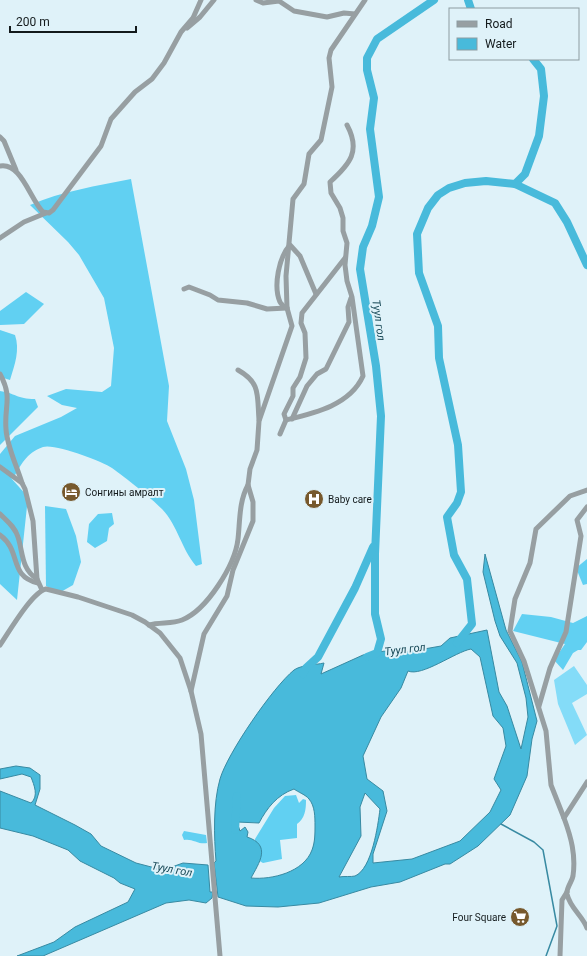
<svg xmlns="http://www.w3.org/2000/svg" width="587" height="956" font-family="Roboto,sans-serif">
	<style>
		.green { fill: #84dcf8 }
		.forest { fill: #61d0f2 }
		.water { fill: #48badb; stroke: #388aa2; fill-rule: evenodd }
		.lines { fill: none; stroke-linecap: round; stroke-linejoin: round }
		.stream { stroke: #388aa2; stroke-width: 1.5 }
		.river { stroke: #48badb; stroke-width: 8 }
		.street { stroke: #979fa2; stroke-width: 5 }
		.labels { text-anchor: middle; stroke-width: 4; stroke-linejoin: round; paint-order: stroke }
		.poi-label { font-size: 10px; fill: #131a1c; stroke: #dff2f9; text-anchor: start }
		.water-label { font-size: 11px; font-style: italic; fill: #164755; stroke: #dff2f9 }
	</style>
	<rect width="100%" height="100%" fill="#dff2f9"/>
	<polygon class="green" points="574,666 587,685 587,694 572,703 587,735 575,745 558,704 554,680"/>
	<g class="forest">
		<path d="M131,179L169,386L167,421L186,469L194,500L202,564L196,566C181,548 178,526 162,509C150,497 126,478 112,468C102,461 54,443 43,447C26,453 21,465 13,479L11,478L28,497L17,600L0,584V454L15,436L61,417L77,408L62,405L47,396L66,389L102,392L111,386L114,348L104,298L79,255L68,242L30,205C62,191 97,186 131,179Z"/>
		<polygon points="26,292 44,304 24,324 0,325 0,311"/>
		<path d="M0,330L15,335C20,350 15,364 10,380L0,377Z"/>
		<path d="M0,391C15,393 17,399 35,399L38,407L0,445Z"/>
		<polygon points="45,506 66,509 76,536 81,562 73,585 59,593 46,586"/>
		<polygon points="112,513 114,524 109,528 107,541 95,548 87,542 89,524 98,514"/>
		<polygon points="587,559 587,584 583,585 576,568"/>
		<polygon points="522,614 551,617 573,623 587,616 587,642 581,650 578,650 573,653 563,670 554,660 565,644 513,631"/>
		<path d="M296,795L299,803L303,799L306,800C306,810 305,818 297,824V838L280,840L282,859L263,863L256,859L255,839L274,808L285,796Z"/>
		<path d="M184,831L206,835L207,843C199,845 192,838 184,840L182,835Z"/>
	</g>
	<g class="water">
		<path d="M485,554L506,630L522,662L537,721L532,739L527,776L510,815L478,846L450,864H445L400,882L371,887L319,903L278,907L246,906L218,897L214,863L216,861C214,837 213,803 220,779C227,754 273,687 294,670C301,665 315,665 324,663L321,674L363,655L390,650V655L441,646L450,638L487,630L499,692L507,706L521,749L528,717L526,698L517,663L500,636L495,621L483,572ZM471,649L480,657L493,716L503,728L506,746L494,779L501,790L490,812L460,841L412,859L373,863V854L387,811L383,791L367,779L363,756L381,717L401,688L408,671C422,677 455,652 471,649ZM294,789C298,792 306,795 309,799C315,806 315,817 315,826C315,834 315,842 312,850C304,872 272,880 251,878C259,863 272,845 247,837L248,832L245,827L240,831L237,822L259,823C267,808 277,795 294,789ZM365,793L380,809C378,825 372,869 355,876C351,877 344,876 339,877L361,836L360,807Z"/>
		<path d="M16,766L30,768L40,775V789L35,805L75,825L91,834L101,846L136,863L159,869L169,868L183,863L208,865L210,892H213L212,898L206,903L189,900L166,903L43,956H17L54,942L75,927L128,902L135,889L120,883L114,878L80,861L68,850L33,836L0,828V791L31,803C39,796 34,785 31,777L22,774L0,779V769Z"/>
	</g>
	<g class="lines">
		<polyline class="stream" points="501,824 534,842 543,850 557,926 546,956"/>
		<g class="river">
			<polyline points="468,0 471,9"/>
			<polyline points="515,184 525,174 539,136 544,96 541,69 533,59"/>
			<polyline points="457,643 472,624 467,579 454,555 447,517 457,503 461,492 458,445 439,358 438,326 419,273 417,234 428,208 438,195 449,188 465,183 486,181 515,184 555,203 567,222 587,265"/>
			<polyline points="367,657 377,653 381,639 375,614 375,554 381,416 376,366 360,269 363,247 372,226 379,197 370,129 374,98 367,70 367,58 377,39 434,0"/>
			<polyline points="303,674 306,668 318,657 355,588 373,547"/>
			<polyline points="235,830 237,796"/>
		</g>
		<g class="street">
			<polyline points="256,0 263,3 279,1 294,11 327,17 344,13 355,14"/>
			<polyline points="187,28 200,17 214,0"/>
			<polyline points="0,137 4,141 16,170"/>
			<path d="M0,166C21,162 30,199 43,212L49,213L53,210L101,146L111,119L135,92L152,79L164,63L181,32L193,18L201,0"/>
			<polyline points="0,238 24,222 46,213"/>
			<polyline points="184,289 189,287 210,295 218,300 247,303 267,309 287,308"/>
			<path d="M287,308C285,307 281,304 280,302C273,286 279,257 290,245L300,256L316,294"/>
			<path d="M238,370C261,383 257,395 259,420"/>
			<path d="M0,374C13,398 4,405 6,429C7,447 17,466 22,483"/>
			<polyline points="292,419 307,386 317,374 326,369 349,322 348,307 351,298"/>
			<path d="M286,420C315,413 350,405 363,376L352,297L347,281L345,265L347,243L343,231V218L340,208L331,193L330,182C350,164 361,151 347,125"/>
			<polyline points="280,434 286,420 284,414 293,396 293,388 300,377 306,358 305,333 301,323 302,313 345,258"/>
			<polyline points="0,467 22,483 25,489 33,521 37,579 42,590"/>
			<path d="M0,514C7,521 15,527 18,537C23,552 21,569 37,579"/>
			<path d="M0,535C22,551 8,576 38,583"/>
			<path d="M149,625C160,622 172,624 182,620C207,610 235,565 238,539C240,521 239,501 248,485"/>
			<path d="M0,645C9,632 32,592 46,589L78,597L132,615L145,622L160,633L180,658L191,691L201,734L220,956"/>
			<polyline points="191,691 204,634 227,596 233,570 253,521 253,502 248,485 250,469 257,450 259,421 292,326 287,308 286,276 293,199 304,184 309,154 321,140 332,87 329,58 331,50 365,0"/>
			<polyline points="539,706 550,668 566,632 581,536 577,520 587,507"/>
			<path d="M587,782L564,818C571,837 576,855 573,876C572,882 566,888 567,894C570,908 582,915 587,928"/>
			<polyline points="564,818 551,785 546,731 524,661 510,631 515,599 530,563 536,529 570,496 587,490"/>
			<polyline points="560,956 562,900 567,892"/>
		</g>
	</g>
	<defs>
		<symbol id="hotel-disc" viewBox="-11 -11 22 22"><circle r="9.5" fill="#77592d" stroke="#dff2f9"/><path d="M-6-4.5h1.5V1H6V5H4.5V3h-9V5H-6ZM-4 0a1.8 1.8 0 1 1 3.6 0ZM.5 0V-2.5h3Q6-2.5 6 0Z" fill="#fff"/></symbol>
		<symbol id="hospital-disc" viewBox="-11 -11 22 22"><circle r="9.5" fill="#77592d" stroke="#dff2f9"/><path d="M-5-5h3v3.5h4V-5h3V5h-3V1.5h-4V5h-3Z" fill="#fff"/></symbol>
		<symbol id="supermarket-disc" viewBox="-11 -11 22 22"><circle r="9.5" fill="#77592d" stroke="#dff2f9"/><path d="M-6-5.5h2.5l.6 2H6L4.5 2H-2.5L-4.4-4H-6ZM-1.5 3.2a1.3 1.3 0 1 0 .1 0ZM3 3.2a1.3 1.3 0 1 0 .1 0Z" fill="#fff"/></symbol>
	</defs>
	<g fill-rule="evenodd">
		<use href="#hotel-disc" x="60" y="481" width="22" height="22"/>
		<use href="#hospital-disc" x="303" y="488" width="22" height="22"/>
		<use href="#supermarket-disc" x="509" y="906" width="22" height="22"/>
	</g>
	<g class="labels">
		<g class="poi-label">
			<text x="85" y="496">Сонгины амралт</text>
			<text x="328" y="503">Baby care</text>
			<text x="506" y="921" text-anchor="end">Four Square</text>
		</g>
		<g class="water-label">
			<text transform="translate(379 320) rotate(82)" y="4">Туул гол</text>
			<text transform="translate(405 649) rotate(-7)" y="4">Туул гол</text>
			<text transform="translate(172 869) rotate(10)" y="4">Туул гол</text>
		</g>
	</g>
	<rect x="449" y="8" width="130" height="52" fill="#dff2f9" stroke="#8d9ca1"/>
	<rect x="457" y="21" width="20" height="6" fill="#979fa2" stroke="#8d9ca1"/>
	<text x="485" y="28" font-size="12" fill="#131a1c">Road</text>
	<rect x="457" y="38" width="20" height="12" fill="#48badb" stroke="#8d9ca1"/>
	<text x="485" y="48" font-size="12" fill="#131a1c">Water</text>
	<path d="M10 26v6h126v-6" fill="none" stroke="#131a1c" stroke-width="2"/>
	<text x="16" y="26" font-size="12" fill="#131a1c" stroke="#dff2f9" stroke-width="3" paint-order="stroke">200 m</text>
</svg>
